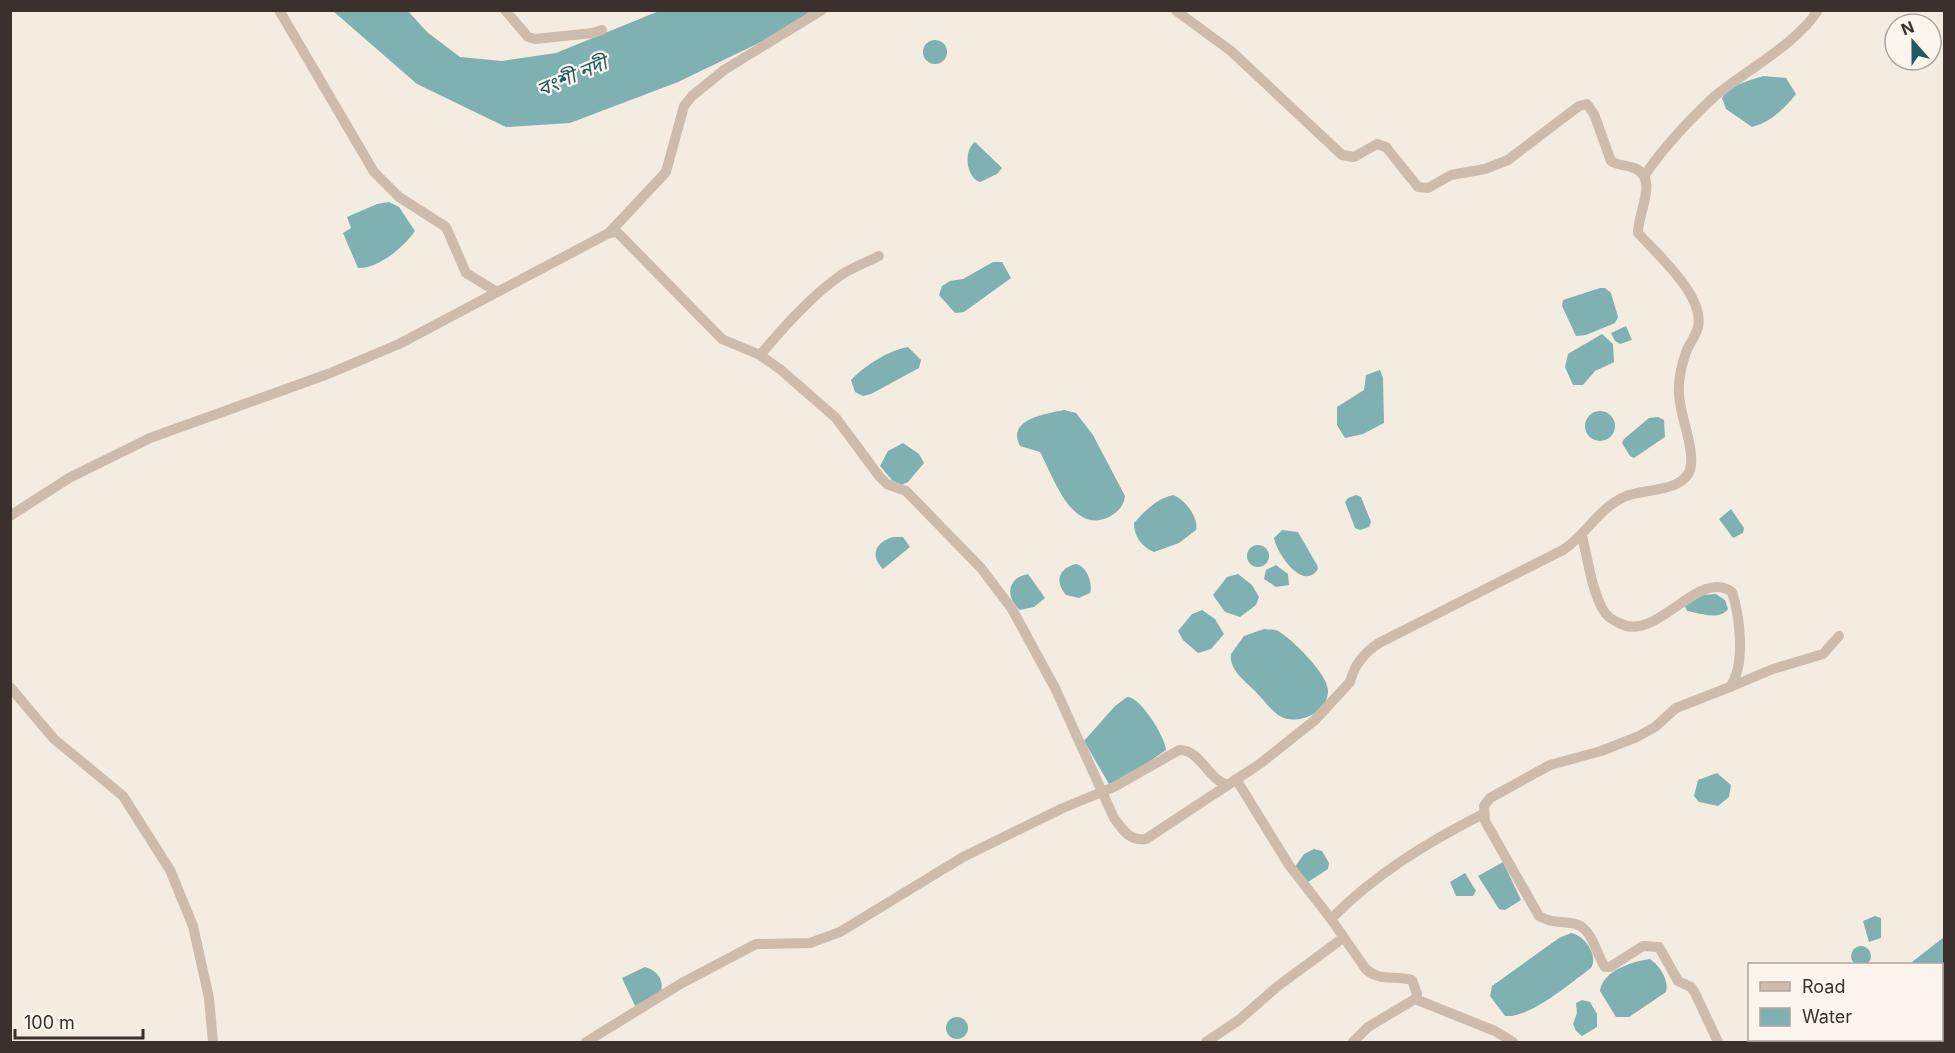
<svg xmlns="http://www.w3.org/2000/svg" width="1955" height="1053" font-family="Inter,'Noto Sans Bengali',sans-serif">
	<style>
		.water { fill: #7fb0b2 }
		.lines { fill: none; stroke-linecap: round; stroke-linejoin: round }
		.minor { stroke: #cdbbac; stroke-width: 10 }
		.labels { text-anchor: middle; stroke-width: 4.5; stroke-linejoin: round; paint-order: stroke }
		.water-label { font-size: 20px; font-style: italic; fill: #1f5a5e; stroke: #fbf5ee }
	</style>
	<rect width="100%" height="100%" fill="#f4ebe1"/>
	<g class="water">
		<polygon points="333,11 408,11 427,32 460,57 502,61 556,53 659,11 813,11 771,37 678,82 570,123 506,127 417,84"/>
		<circle cx="935" cy="52" r="12"/>
		<path d="M1763,76L1786,78L1796,94C1785,108 1770,123 1752,127L1726,109L1722,98C1732,84 1748,81 1763,76Z"/>
		<path d="M975,142L1002,168L997,174L980,182C966,178 963,150 975,142Z"/>
		<path d="M389,202L399,207L415,231C404,247 378,269 358,268L343,233L351,228L347,217L377,204Z"/>
		<polygon points="993,262 1002,262 1011,278 964,312 955,313 939,295 942,286 950,281 963,279"/>
		<polygon points="1600,288 1605,288 1611,293 1618,317 1615,323 1586,335 1576,336 1562,306 1563,300"/>
		<polygon points="1626,326 1632,340 1620,344 1615,341 1611,333"/>
		<polygon points="1602,334 1613,344 1614,362 1595,371 1583,385 1573,385 1565,367 1568,354"/>
		<path d="M908,347L921,360L919,368L871,394L863,396L855,392L851,380C864,366 889,350 908,347Z"/>
		<polygon points="1380,370 1383,378 1384,423 1363,434 1345,438 1337,425 1337,407 1364,390 1366,375"/>
		<path d="M1064,410L1076,413L1093,435L1125,496C1124,506 1118,512 1109,517C1072,535 1054,478 1040,452L1020,446C1006,419 1046,414 1064,410Z"/>
		<circle cx="1600" cy="426" r="15"/>
		<polygon points="1658,417 1664,420 1665,437 1634,458 1630,456 1622,443 1624,439 1649,418"/>
		<polygon points="903,443 919,454 924,463 908,482 901,485 892,480 880,466 888,451"/>
		<path d="M1173,495C1185,499 1199,518 1196,530L1179,543L1154,552C1142,547 1134,537 1134,523C1145,511 1157,498 1173,495Z"/>
		<polygon points="1356,495 1361,497 1371,522 1369,527 1360,530 1355,528 1345,502 1348,498"/>
		<polygon points="1731,509 1744,528 1743,533 1733,538 1719,519"/>
		<path d="M1282,530L1298,532L1317,565L1318,569C1303,592 1277,554 1274,538Z"/>
		<path d="M893,537H903L910,547L883,569C869,555 876,542 893,537Z"/>
		<circle cx="1258" cy="556" r="11"/>
		<path d="M1076,564C1087,566 1093,584 1090,593L1079,598L1066,595C1054,581 1059,568 1076,564Z"/>
		<polygon points="1276,565 1288,574 1289,585 1276,587 1264,579 1266,570"/>
		<path d="M1028,574L1045,598L1034,607L1020,610C1005,597 1007,578 1028,574Z"/>
		<polygon points="1238,574 1252,585 1259,597 1256,605 1240,617 1225,612 1213,595 1227,577"/>
		<path d="M1716,594L1725,600L1728,609C1719,621 1700,613 1687,611L1685,606L1703,595Z"/>
		<polygon points="1202,610 1215,619 1224,634 1211,649 1198,653 1183,640 1178,631 1192,614"/>
		<path d="M1264,629C1268,630 1274,629 1278,631C1292,639 1328,674 1328,691C1328,714 1295,727 1278,715C1270,709 1263,699 1255,691C1245,681 1229,670 1231,654L1244,636Z"/>
		<path d="M1127,697C1140,696 1165,737 1166,750L1128,776L1109,784L1084,741L1115,706Z"/>
		<polygon points="1717,773 1731,785 1729,797 1718,806 1699,802 1694,796 1698,780"/>
		<polygon points="1314,849 1322,851 1329,863 1328,869 1308,882 1295,867 1304,854"/>
		<polygon points="1503,862 1521,900 1505,910 1499,909 1478,876"/>
		<polygon points="1465,873 1476,891 1473,896 1456,896 1450,882"/>
		<polygon points="1875,916 1881,918 1881,938 1869,942 1863,921"/>
		<path d="M1571,933C1584,935 1599,955 1591,968C1570,983 1531,1018 1505,1016L1490,996L1492,986L1559,938Z"/>
		<polygon points="1944,937 1944,998 1942,999 1942,964 1914,964 1912,962"/>
		<circle cx="1861" cy="956" r="10"/>
		<path d="M1650,959C1660,966 1669,980 1666,992L1629,1017H1616L1600,991C1602,971 1633,961 1650,959Z"/>
		<path d="M645,967C657,970 664,980 661,992L635,1006L622,978Z"/>
		<polygon points="1582,1000 1590,1002 1597,1014 1597,1027 1582,1036 1576,1031 1573,1024 1577,1013 1576,1003"/>
		<circle cx="957" cy="1028" r="11"/>
	</g>
	<g class="lines">
		<g class="minor">
			<polyline points="279,10 374,172 399,197 446,227 466,273 497,292"/>
			<polyline points="505,10 528,37 535,39 593,33 602,30"/>
			<path d="M1645,175C1661,150 1693,116 1715,96C1744,72 1799,42 1818,10"/>
			<polyline points="609,233 666,172 684,106 692,96 724,70 822,10"/>
			<path d="M760,355C784,327 810,297 841,275C853,267 867,262 879,256"/>
			<path d="M10,516L69,478L150,438L328,374L399,344L609,233L617,232L722,339L760,355L781,370L836,418L879,476L887,484L906,491L981,568L1012,609L1055,688L1114,818C1123,830 1129,841 1146,839L1261,763L1315,720L1350,682C1354,666 1365,652 1379,643L1563,550C1586,535 1599,508 1624,497C1642,488 1682,493 1690,470C1696,450 1679,414 1679,393C1678,380 1682,364 1686,352C1689,344 1696,336 1698,327C1705,296 1657,254 1638,233C1637,214 1660,178 1634,168C1626,165 1619,166 1611,161L1594,114L1587,104L1579,106L1508,160L1485,169L1451,175L1428,188L1418,187L1386,147L1377,144L1354,157L1342,155L1231,51L1175,10"/>
			<path d="M1582,536C1588,559 1591,587 1602,608C1606,616 1611,619 1619,623C1657,644 1698,567 1732,592C1740,617 1746,665 1730,687L1676,708L1655,727L1637,737L1601,751L1550,765L1490,798L1484,806L1485,821L1539,916C1551,923 1558,921 1571,923C1592,925 1595,952 1605,967H1610L1643,946L1659,947L1678,981L1691,987L1695,993L1718,1042"/>
			<polyline points="10,687 54,739 123,796 170,870 193,926 209,998 213,1042"/>
			<polyline points="1730,687 1773,669 1823,654 1839,636"/>
			<path d="M1236,779L1289,865L1331,919L1365,968C1378,982 1395,975 1412,980L1417,994L1415,999L1368,1027L1353,1042"/>
			<path d="M1331,919C1375,874 1428,842 1483,814"/>
			<polyline points="1415,999 1495,1031 1513,1042"/>
			<path d="M586,1042L682,983L756,944L810,943L840,932L963,857L1063,808L1114,787L1179,750C1200,749 1208,780 1228,785"/>
			<polyline points="1206,1042 1239,1020 1278,986 1343,938"/>
		</g>
	</g>
	<g class="labels">
		<g class="water-label">
			<text transform="translate(572 76) rotate(-23)" y="7">বংশী নদী</text>
		</g>
	</g>
	<rect width="1955" height="1053" fill="none" stroke="#3b302b" stroke-width="24"/>
	<rect x="1748" y="963" width="195" height="78" fill="#fbf5ee" stroke="#aea6a0" stroke-width="1.5"/>
	<rect x="1760" y="982" width="30" height="9" fill="#cdbbac" stroke="#aea6a0" stroke-width="1.5"/>
	<text x="1802" y="993" font-size="18" fill="#3b302b">Road</text>
	<rect x="1760" y="1008" width="30" height="18" fill="#7fb0b2" stroke="#aea6a0" stroke-width="1.5"/>
	<text x="1802" y="1023" font-size="18" fill="#3b302b">Water</text>
	<g transform="translate(1913 42) rotate(339)"><circle r="28" fill="#fbf5ee" stroke="#aea6a0" stroke-width="1.5"/>
	<path d="M0-4.5L10 22L0 15L-10 22Z" fill="#1f5a5e"/>
	<text y="-9" font-size="16" font-weight="bold" text-anchor="middle" fill="#3b302b">N</text>
	</g>
	<path d="M15 1029v9h128v-9" fill="none" stroke="#3b302b" stroke-width="3"/>
	<text x="24" y="1029" font-size="18" fill="#3b302b" stroke="#fbf5ee" stroke-width="4.5" paint-order="stroke">100 m</text>
</svg>
